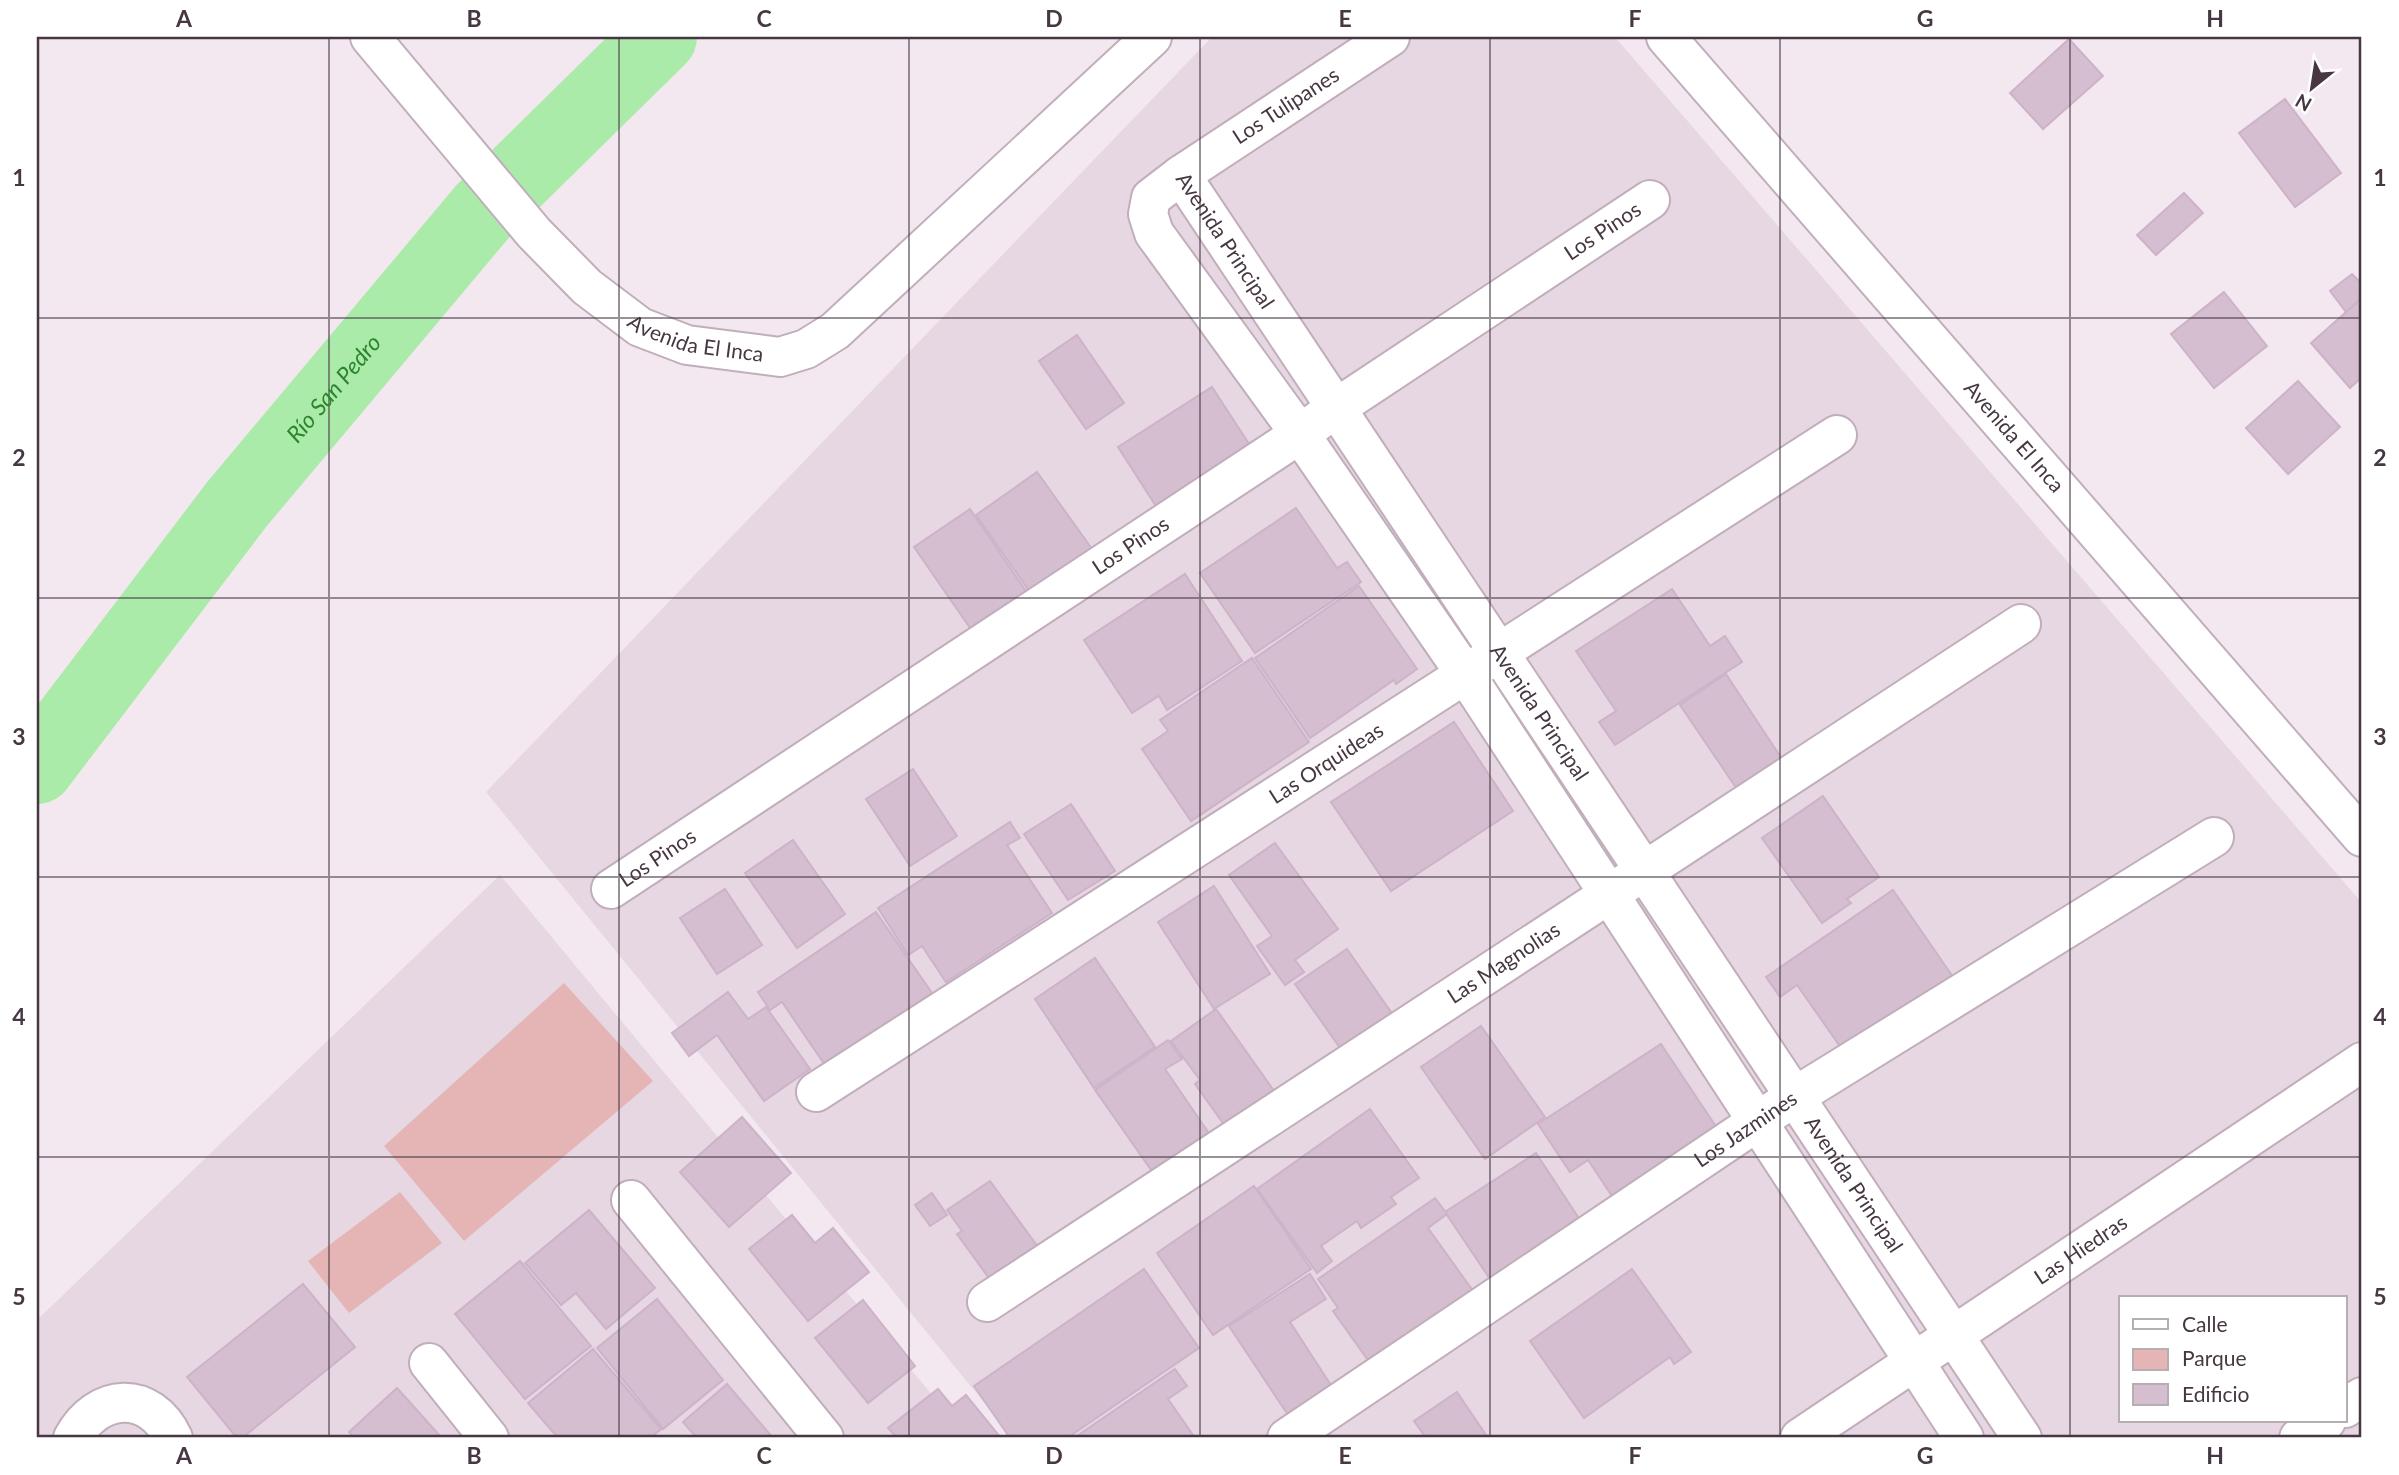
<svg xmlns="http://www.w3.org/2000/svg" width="2399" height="1475" font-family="Lato,sans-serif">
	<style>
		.residential { fill: #e6d7e2; fill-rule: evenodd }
		.green { fill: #e4b5b4 }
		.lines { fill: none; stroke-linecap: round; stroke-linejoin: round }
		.river { stroke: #aaeba9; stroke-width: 74 }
		.building { fill: #d4bed0; stroke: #ceb2c9; stroke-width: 2 }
		.minor-casing { stroke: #c1aebc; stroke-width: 42 }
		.minor { stroke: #fff; stroke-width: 38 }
		.grid { fill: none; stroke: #463743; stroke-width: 2; stroke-opacity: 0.55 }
		.labels { text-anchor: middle; stroke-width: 5; stroke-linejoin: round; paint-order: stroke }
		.street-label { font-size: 21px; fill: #463743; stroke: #fff }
		.water-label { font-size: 23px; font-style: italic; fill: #2e842e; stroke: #fff }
		.neatline { fill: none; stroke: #463743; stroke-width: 2.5 }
		.grid-label { font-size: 23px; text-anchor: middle; font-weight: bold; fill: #463743 }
	</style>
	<rect width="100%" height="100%" fill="#f3e8f0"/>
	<g class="residential">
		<path d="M1212,37H1615L2362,903V1438H1013L486,792ZM2121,1298H2345V1421H2121Z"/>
		<polygon points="500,875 968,1438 37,1438 37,1320"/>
	</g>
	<g class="green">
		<polygon points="564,983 653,1081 464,1241 384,1146"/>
		<polygon points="400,1192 442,1243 349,1313 308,1261"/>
	</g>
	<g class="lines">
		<path class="river" id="s1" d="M37,767L237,504L483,211L660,37"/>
	</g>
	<g class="building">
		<polygon points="2069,39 2103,76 2043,129 2010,93"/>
		<polygon points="2285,99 2341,173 2295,207 2239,133"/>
		<polygon points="2184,193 2203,213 2156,255 2137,235"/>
		<polygon points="2352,274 2362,284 2362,298 2346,312 2330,291"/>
		<polygon points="2224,292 2267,346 2214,388 2171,334"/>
		<polygon points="2362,298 2362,377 2350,388 2311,343"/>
		<polygon points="1077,335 1124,403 1086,429 1039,361"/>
		<polygon points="2298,381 2340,427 2288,474 2246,428"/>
		<polygon points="1212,387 1253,450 1159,511 1118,447"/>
		<polygon points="1037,472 1097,556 1039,605 976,515"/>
		<polygon points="1296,508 1337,568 1347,562 1361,582 1255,653 1200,573"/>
		<polygon points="970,509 1036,606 977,638 914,547"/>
		<polygon points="1185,574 1242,661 1167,710 1159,696 1132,713 1084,640"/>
		<polygon points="1359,586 1417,669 1396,684 1394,680 1310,738 1255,658"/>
		<polygon points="1672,589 1710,646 1725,636 1742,662 1615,745 1599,722 1616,711 1576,651"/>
		<polygon points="1252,658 1309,742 1191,821 1142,749 1168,731 1160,720"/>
		<polygon points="1726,674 1782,759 1737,789 1680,705"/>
		<polygon points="1454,722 1513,811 1391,891 1331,802"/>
		<polygon points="913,769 957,836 910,866 866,799"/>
		<polygon points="1823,796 1879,877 1847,899 1851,903 1822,923 1762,838"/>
		<polygon points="1071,804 1115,871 1068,900 1024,834"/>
		<polygon points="1010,822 1020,838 1007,845 1052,913 946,982 922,946 908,955 878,908"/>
		<polygon points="793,840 845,914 797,948 745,873"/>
		<polygon points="1275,843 1338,929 1295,960 1304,972 1285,985 1257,946 1272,936 1229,875"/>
		<polygon points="1214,886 1270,974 1214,1009 1158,922"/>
		<polygon points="725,889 762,945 717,974 680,918"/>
		<polygon points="1893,890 1953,977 1844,1052 1797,985 1780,997 1766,977"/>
		<polygon points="876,912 932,993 825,1065 782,1002 770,1010 758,992"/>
		<polygon points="1347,949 1393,1015 1340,1048 1295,984"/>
		<polygon points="1095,958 1155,1047 1094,1088 1035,999"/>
		<polygon points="728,992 748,1019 766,1007 810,1069 764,1101 717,1035 689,1056 672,1033"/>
		<polygon points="1216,1009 1277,1095 1228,1130 1195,1084 1200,1080 1171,1041"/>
		<polygon points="1481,1026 1545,1117 1485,1159 1421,1067"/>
		<polygon points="1168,1040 1182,1059 1165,1069 1210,1135 1154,1174 1095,1090"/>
		<polygon points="1661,1044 1719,1131 1614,1199 1588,1160 1570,1172 1538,1124"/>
		<polygon points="1370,1109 1419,1178 1391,1197 1396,1204 1361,1228 1357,1221 1321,1246 1332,1261 1317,1273 1257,1189"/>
		<polygon points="742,1117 791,1173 729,1227 680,1172"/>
		<polygon points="1536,1153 1580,1220 1490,1279 1445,1212"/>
		<polygon points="990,1181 1038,1247 991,1281 957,1234 962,1231 947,1210"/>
		<polygon points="1254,1186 1311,1269 1213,1335 1157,1253"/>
		<polygon points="932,1193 947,1215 930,1226 915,1205"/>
		<polygon points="1435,1198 1447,1214 1428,1228 1473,1291 1370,1363 1333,1311 1338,1308 1318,1279"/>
		<polygon points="589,1210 655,1288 606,1329 576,1293 561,1305 525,1263"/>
		<polygon points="792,1215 815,1243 833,1228 869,1272 808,1321 749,1249"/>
		<polygon points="520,1261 591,1346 525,1399 455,1314"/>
		<polygon points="1144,1269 1199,1348 1067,1438 1010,1438 974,1386"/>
		<polygon points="1632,1269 1691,1352 1674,1364 1670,1357 1584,1418 1530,1341"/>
		<polygon points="1310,1274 1326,1299 1290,1322 1336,1393 1292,1421 1229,1326"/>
		<polygon points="303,1284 355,1347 242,1438 237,1438 187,1377"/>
		<polygon points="657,1299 723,1380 663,1429 597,1348"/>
		<polygon points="863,1300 915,1366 868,1403 815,1338"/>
		<polygon points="593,1349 661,1429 650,1438 558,1438 528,1403"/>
		<polygon points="1175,1369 1187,1386 1168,1399 1195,1438 1074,1438"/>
		<polygon points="727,1384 773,1438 697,1438 683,1422"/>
		<polygon points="397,1388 442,1438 355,1438 349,1432"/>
		<polygon points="938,1389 952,1406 966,1395 1001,1438 897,1438 888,1428"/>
		<polygon points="1457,1392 1488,1438 1426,1438 1414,1421"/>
	</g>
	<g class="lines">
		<defs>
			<g id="minor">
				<path id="s2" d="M370,37L534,233L587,287L640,327L687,345L780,357L806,349L835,331L1152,37"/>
				<polyline points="1390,37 1181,175 1151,198 1148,214 1154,233 1300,434 1466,675 1964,1438"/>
				<path id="s3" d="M1666,37L2362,837"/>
				<path id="s4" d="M1181,175L2022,1438"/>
				<path id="s5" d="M611,889L1300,434L1336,408L1650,200"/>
				<path id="s6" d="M816,1092L1837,435"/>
				<polyline points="631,1200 824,1438"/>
				<path id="s7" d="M987,1302L2021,624"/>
				<polyline points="429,1363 489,1438"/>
				<polyline points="2345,1408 2362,1397"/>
				<path d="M73,1438C97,1393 150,1389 173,1438"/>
				<path id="s8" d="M1287,1438L1794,1097L2214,837"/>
				<path id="s9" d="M1800,1438L2362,1062"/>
				<polyline points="2299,1438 2326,1421"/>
			</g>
		</defs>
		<use href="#minor" class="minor-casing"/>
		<use href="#minor" class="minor"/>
	</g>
	<path class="grid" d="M329,37V1438M619,37V1438M909,37V1438M1200,37V1438M1490,37V1438M1780,37V1438M2070,37V1438M37,318H2362M37,598H2362M37,877H2362M37,1157H2362"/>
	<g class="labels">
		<g class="street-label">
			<text transform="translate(1286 106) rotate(-33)" y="7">Los Tulipanes</text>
			<text dy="7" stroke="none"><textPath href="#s5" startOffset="1190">Los Pinos</textPath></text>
			<text dy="7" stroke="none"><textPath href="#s4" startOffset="79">Avenida Principal</textPath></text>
			<text dy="7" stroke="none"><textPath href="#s2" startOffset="455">Avenida El Inca</textPath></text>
			<text dy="7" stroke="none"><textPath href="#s3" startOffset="530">Avenida El Inca</textPath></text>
			<text dy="7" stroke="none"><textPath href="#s5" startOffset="623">Los Pinos</textPath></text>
			<text dy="7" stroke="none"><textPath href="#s4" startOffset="646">Avenida Principal</textPath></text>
			<text dy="7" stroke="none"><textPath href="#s6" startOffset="607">Las Orquideas</textPath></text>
			<text dy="7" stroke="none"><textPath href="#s5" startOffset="56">Los Pinos</textPath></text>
			<text dy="7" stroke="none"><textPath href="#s7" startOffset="618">Las Magnolias</textPath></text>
			<text dy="7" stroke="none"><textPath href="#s8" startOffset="553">Los Jazmines</textPath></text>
			<text dy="7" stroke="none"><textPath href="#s4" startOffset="1213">Avenida Principal</textPath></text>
			<text dy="7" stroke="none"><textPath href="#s9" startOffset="338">Las Hiedras</textPath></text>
		</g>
		<g class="water-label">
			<text dy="8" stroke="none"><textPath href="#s1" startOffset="481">Río San Pedro</textPath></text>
		</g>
	</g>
	<rect width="2399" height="1475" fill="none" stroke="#ffffff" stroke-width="77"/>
	<rect x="2119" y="1296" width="228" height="126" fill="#ffffff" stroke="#b5afb4" stroke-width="2"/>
	<rect x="2133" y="1319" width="35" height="10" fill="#ffffff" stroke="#b5afb4" stroke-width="2"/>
	<text x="2182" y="1332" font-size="21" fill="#463743">Calle</text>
	<rect x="2133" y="1349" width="35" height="21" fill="#e4b5b4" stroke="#b5afb4" stroke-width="2"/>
	<text x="2182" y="1366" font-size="21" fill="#463743">Parque</text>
	<rect x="2133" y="1384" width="35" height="21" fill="#d4bed0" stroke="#b5afb4" stroke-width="2"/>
	<text x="2182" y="1402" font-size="21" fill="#463743">Edificio</text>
	<g transform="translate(2312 88) rotate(210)" stroke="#ffffff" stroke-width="5" paint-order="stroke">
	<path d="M0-5L12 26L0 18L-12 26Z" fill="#463743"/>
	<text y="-10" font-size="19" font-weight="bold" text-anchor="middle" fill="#463743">N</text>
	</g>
	<rect x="38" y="38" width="2322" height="1398" class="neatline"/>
	<g class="grid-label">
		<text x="184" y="27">A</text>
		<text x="474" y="27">B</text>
		<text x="764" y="27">C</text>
		<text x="1054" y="27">D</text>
		<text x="1345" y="27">E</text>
		<text x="1635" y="27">F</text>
		<text x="1925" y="27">G</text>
		<text x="2215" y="27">H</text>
		<text x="19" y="186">1</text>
		<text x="2380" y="186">1</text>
		<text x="19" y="466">2</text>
		<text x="2380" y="466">2</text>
		<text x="19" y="745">3</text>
		<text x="2380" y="745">3</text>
		<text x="19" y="1025">4</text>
		<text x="2380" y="1025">4</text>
		<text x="19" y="1305">5</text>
		<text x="2380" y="1305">5</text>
		<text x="184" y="1464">A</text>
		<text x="474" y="1464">B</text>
		<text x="764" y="1464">C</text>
		<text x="1054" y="1464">D</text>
		<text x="1345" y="1464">E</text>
		<text x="1635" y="1464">F</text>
		<text x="1925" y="1464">G</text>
		<text x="2215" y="1464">H</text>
	</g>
</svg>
